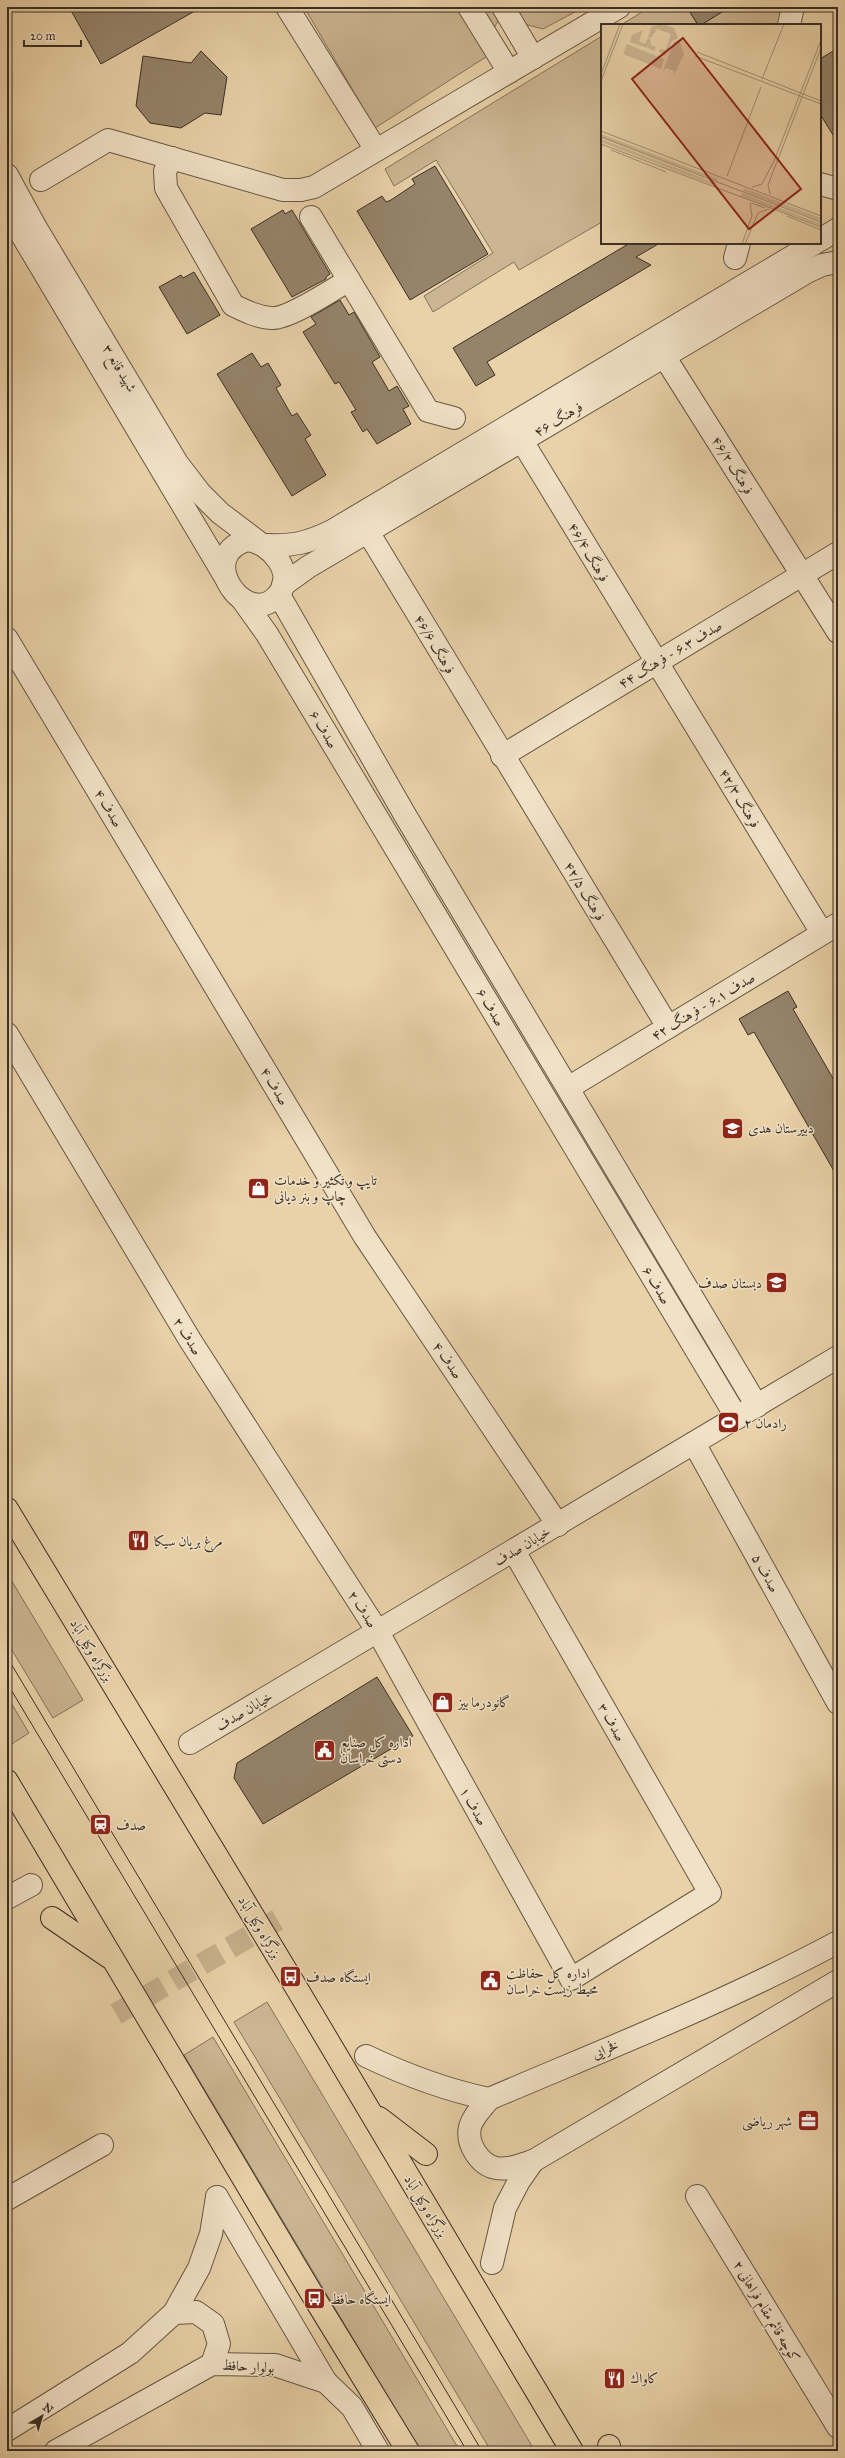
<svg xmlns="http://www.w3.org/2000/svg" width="845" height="2458" font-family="'IM FELL Great Primer',Amiri,serif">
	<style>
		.green { fill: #cbb592; stroke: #83725c }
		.building { fill: #95836a; stroke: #3b2f26 }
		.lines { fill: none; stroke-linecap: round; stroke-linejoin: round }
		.minor-tunnel { stroke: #c6b18e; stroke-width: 22; stroke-dasharray: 22 11; stroke-linecap: butt }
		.minor-casing { stroke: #665846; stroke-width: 24 }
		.highway-casing { stroke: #3b2f26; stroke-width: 24 }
		.minor { stroke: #f1e1c6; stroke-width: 22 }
		.highway { stroke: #e9d1a8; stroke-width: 22 }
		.tram { stroke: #3b2f26; stroke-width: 1 }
		.labels { text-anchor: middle; stroke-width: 3; stroke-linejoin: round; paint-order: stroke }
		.street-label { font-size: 14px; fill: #3b2f26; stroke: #f1e1c6 }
		.poi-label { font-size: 14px; fill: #3b2f26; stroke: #f1e1c6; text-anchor: start }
		.inset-road { fill: none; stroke: #a39074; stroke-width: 1 }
		.view { fill: #8f2418; fill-opacity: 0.15; stroke: #8f2418; stroke-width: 2 }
		.inset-edge { fill: none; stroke: #3b2f26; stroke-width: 2 }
	</style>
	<rect width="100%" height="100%" fill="#e9d1a8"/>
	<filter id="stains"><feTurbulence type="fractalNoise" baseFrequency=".005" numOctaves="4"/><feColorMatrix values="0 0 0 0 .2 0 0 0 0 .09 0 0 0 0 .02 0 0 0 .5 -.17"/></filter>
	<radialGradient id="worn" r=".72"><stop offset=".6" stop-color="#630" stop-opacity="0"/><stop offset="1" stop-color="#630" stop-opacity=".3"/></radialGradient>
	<g class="green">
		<polygon points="304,7 460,7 489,55 375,128"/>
		<polygon points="477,7 491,7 498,21 494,28"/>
		<polygon points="513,7 584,7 543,29 524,24"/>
		<polygon points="650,7 687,7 698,25 621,25"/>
		<polygon points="730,7 783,7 779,25 701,25"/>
		<polygon points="602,36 602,222 519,270 514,262 433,312 424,296 493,253 436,160 394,186 385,169"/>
		<polygon points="7,1573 83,1700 53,1718 7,1642"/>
		<polygon points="7,1696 29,1733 7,1747"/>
		<polygon points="267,2002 535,2451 491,2451 234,2022"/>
		<polygon points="213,2037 460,2451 420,2451 184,2055"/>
	</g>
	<g class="building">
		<polygon points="69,7 202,7 101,64"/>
		<polygon points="687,7 730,7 701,25 698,25"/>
		<polygon points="838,48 838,143 820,114 820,59"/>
		<polygon points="201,51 227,77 221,115 205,113 181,128 150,123 136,106 143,56 191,63"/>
		<polygon points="435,166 488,254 410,300 357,211 382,196 386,202 391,200 415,184 412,179"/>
		<polygon points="283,210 285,214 292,210 330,274 326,277 326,279 292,297 251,229"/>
		<polygon points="630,243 660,243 636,257 651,265 487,362 495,375 476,386 453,348"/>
		<polygon points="194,272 220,315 187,334 159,287 181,275 183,278"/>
		<polygon points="340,300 349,315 354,312 380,357 372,362 389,391 397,386 409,406 403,409 411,424 377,444 367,429 363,432 351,412 356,410 339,382 335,384 303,332 316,324 311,317"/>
		<polygon points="252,353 261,367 268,363 281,385 276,388 292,416 297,413 311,435 305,439 326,475 292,496 217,374"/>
		<polygon points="788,991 797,1007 793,1009 838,1087 838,1178 754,1032 748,1035 739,1019"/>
		<polygon points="377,1677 413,1736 263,1824 234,1778 237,1763"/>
	</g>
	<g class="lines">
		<polyline class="minor-tunnel" points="116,2014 281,1918"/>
		<defs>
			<g id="minor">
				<polyline points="287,7 376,150"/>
				<polyline points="469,7 509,72"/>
				<polyline points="503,7 533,58"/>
				<polyline points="789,25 793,7"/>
				<path d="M172,158L165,171L166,188L233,305C245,311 257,317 271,318C287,320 334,289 349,280L428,411L454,418"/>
				<polyline points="7,175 36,228 177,463 200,493 220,513 257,541"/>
				<polyline points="41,180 108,140 283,190 301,190 314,187 619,7"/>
				<polyline points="820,184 838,189"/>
				<polyline points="7,210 226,578"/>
				<polyline points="311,217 349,280"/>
				<polyline points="820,240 838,229"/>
				<polyline points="735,258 739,243"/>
				<polyline points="664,356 838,632"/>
				<polyline points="522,441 822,933"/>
				<polyline points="368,532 668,1027"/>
				<path d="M247,540C270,542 297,573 278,595C248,631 193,557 247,540Z"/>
				<path d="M266,545C294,546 307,543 332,531L815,243"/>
				<polyline points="283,585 308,567 807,272 822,265 838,262"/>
				<polyline points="279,595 405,815 757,1406"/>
				<polyline points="242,599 267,634 737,1418"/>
				<polyline points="7,639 365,1237 558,1525"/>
				<polyline points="502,756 838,553"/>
				<polyline points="7,1034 190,1340 378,1632 571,1979 710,1893 514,1551"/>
				<polyline points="568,1088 838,924"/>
				<polyline points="694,1443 838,1703"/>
				<polyline points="190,1743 838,1357"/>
				<polyline points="7,1898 31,1885"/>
				<path d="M366,2056C406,2075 446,2090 489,2099C606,2049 726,2002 838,1942"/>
				<path d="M489,2099C482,2108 473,2116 470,2127C466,2144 480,2165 496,2168C509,2170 521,2165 533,2161"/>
				<polyline points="697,2196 838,2427"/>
				<polyline points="217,2197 326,2382"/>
				<polyline points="7,2199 102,2145"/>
				<polyline points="492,2263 505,2208 519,2181 533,2161 838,1981"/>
				<polyline points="174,2313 196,2312 213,2324 219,2344 212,2364"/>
				<polyline points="7,2430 130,2353 174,2313 199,2268 211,2234 217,2197"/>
				<polyline points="56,2451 212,2364 275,2365 326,2382 352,2407 378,2451"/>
			</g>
			<g id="highway">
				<polyline points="7,1509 290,1977 572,2451"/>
				<polyline points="7,1781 315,2299 408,2451"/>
				<polyline points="52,1918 109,1957"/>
				<polyline points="379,2118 426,2154"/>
				<polyline points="609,2446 610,2451"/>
			</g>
		</defs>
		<use href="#minor" class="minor-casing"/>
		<use href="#highway" class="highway-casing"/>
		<use href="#minor" class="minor"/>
		<use href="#highway" class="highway"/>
		<g class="tram">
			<polyline points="7,1657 482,2451"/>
			<polyline points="7,1683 467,2451"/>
		</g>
	</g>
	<defs>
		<symbol id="school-square" viewBox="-11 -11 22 22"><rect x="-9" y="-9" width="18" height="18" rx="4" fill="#8f2418" stroke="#f1e1c6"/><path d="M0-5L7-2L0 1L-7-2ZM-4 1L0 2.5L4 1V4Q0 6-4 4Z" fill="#fff"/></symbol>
		<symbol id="shop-square" viewBox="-11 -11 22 22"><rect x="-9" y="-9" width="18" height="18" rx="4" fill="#8f2418" stroke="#f1e1c6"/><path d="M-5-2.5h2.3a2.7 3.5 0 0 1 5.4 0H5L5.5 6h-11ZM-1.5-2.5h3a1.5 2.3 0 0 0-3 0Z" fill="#fff"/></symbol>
		<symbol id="stadium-square" viewBox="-11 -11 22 22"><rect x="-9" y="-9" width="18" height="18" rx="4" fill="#8f2418" stroke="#f1e1c6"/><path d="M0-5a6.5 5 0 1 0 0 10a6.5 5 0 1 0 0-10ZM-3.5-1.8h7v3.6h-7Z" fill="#fff"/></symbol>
		<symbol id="restaurant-square" viewBox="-11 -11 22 22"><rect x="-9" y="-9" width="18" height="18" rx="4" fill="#8f2418" stroke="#f1e1c6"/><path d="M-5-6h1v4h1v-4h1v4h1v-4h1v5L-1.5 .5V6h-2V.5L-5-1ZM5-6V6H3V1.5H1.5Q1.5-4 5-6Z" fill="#fff"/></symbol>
		<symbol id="civic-square" viewBox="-11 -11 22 22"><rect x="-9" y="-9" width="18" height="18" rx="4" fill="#8f2418" stroke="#f1e1c6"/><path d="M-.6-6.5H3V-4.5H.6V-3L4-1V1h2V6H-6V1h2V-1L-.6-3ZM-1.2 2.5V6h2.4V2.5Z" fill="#fff"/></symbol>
		<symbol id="station-square" viewBox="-11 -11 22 22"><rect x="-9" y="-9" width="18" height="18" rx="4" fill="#8f2418" stroke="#f1e1c6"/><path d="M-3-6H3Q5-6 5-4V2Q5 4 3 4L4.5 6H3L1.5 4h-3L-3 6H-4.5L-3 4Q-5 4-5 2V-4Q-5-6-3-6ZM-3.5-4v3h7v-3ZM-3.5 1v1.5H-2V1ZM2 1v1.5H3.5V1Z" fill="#fff"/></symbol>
		<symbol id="bus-square" viewBox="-11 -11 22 22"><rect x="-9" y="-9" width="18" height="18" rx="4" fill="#8f2418" stroke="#f1e1c6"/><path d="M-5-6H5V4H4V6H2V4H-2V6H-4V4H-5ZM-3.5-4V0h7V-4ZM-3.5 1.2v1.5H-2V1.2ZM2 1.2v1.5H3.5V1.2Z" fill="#fff"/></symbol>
		<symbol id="office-square" viewBox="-11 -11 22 22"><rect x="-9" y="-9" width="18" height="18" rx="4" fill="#8f2418" stroke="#f1e1c6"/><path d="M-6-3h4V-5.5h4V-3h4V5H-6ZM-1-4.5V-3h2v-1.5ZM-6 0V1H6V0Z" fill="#fff"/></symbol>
	</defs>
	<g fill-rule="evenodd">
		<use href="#school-square" x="720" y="1116" width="25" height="25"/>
		<use href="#shop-square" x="246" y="1176" width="25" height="25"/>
		<use href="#school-square" x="764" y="1270" width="25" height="25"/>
		<use href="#stadium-square" x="716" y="1410" width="25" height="25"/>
		<use href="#restaurant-square" x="126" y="1528" width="25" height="25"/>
		<use href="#shop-square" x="430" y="1690" width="25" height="25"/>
		<use href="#civic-square" x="312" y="1738" width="25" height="25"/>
		<use href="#station-square" x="88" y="1812" width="25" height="25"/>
		<use href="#bus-square" x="278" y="1964" width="25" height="25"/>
		<use href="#civic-square" x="478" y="1968" width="25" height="25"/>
		<use href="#office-square" x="796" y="2108" width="25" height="25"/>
		<use href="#bus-square" x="302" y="2286" width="25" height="25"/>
		<use href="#restaurant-square" x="602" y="2366" width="25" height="25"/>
	</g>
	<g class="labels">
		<g class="street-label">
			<text transform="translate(120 368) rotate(59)" y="5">شهید قانع ۳</text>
			<text transform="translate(558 419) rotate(-31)" y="5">فرهنگ ۴۶</text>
			<text transform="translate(733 465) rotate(58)" y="5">فرهنگ ۴۶/۲</text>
			<text transform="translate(589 552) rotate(59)" y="5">فرهنگ ۴۶/۴</text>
			<text transform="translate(435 644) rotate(59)" y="5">فرهنگ ۴۶/۶</text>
			<text transform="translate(670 654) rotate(-31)" y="5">صدف ۶.۳ - فرهنگ ۴۴</text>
			<text transform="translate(324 729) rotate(59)" y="5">صدف ۶</text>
			<text transform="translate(740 798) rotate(59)" y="5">فرهنگ ۴۲/۳</text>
			<text transform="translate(109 808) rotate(59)" y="5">صدف ۴</text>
			<text transform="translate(585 891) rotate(59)" y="5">فرهنگ ۴۲/۵</text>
			<text transform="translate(703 1006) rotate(-31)" y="5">صدف ۶.۱ - فرهنگ ۴۲</text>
			<text transform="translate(491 1007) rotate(59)" y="5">صدف ۶</text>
			<text transform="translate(275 1086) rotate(59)" y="5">صدف ۴</text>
			<text transform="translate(657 1285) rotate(59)" y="5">صدف ۶</text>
			<text transform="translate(188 1336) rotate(58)" y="5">صدف ۲</text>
			<text transform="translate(448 1360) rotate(56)" y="5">صدف ۴</text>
			<text transform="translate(522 1546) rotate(-31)" y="5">خیابان صدف</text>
			<text transform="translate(766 1573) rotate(61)" y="5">صدف ۵</text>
			<text transform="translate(363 1609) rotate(57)" y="5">صدف ۲</text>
			<text transform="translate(92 1650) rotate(59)" y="5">بزرگراه وکیل آباد</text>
			<text transform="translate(244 1711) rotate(-31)" y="5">خیابان صدف</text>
			<text transform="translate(612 1722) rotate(60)" y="5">صدف ۳</text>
			<text transform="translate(474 1806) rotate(61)" y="5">صدف ۱</text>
			<text transform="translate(260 1927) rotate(59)" y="5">بزرگراه وکیل آباد</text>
			<text transform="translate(605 2049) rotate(-23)" y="5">فخرایی</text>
			<text transform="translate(426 2206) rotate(59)" y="5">بزرگراه وکیل آباد</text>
			<text transform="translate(767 2311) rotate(59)" y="5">کوچه قائم مقام فراهانی ۲</text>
			<text transform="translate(248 2366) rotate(3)" y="5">بولوار حافظ</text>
		</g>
		<g class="poi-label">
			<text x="748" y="1133">دبیرستان هدی</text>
			<text x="274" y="1185">تایپ و تکثیر و خدمات<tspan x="274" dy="16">چاپ و بنر دیانی</tspan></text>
			<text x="762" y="1288" text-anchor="end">دبستان صدف</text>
			<text x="744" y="1428">رادمان ۲</text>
			<text x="154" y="1546">مرغ بریان سیکا</text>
			<text x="458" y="1707">گانودرما بیز</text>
			<text x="340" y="1747">اداره کل صنایع<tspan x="340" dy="16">دستی خراسان</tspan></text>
			<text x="116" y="1830">صدف</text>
			<text x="506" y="1978">اداره کل حفاظت<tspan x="506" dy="16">محیط زیست خراسان</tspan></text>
			<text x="306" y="1982">ایستگاه صدف</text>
			<text x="792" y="2126" text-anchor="end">شهر ریاضی</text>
			<text x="330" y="2304">ایستگاه حافظ</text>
			<text x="630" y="2383">كاواك</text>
		</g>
	</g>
	<g transform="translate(601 24)">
		<rect width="220" height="220" fill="#e9d1a8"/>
		<path d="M62,0L73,4L77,14L71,17L64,31L58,28L59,25L65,26L70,10L56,5L50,14L47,13L51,2ZM42,6L38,17L44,20L47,14L49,15L50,21L55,23L53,27L47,24L48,19L46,24L29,18L31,11ZM78,16L83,30L72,53L73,47L65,44L62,47L73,18ZM26,20L63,35L60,45L22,30ZM0,110L117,155L116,157L0,113ZM0,115L115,159L114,162L0,118ZM143,164L220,194V197L142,167ZM141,169L220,200V202L140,172Z" fill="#cbb592"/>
		<path class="inset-road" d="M96,28L220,77M94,32L220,80M0,50L19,0M161,55L183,0M0,57L22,0M0,107L220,192M0,113L220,198M0,120L220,203M10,126L65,148M126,152L160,63M151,163L161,160L173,137L220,16M169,170L167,161L220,24M150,179L164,184M186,192L220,206M141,220L151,192L149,179M144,220L157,189L168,185"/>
		<path class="view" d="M82,14L200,165L148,205L31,55Z"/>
		<rect width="220" height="220" class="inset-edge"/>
	</g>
	<rect width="845" height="2458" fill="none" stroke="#e9d1a8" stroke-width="24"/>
	<rect x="8" y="8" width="829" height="2442" fill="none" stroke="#3b2f26" stroke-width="2"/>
	<rect x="12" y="12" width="821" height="2434" fill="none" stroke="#3b2f26"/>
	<g transform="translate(42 2416) rotate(38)" stroke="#f1e1c6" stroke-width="3" paint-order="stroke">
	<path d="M0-3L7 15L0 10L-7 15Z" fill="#3b2f26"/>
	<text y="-6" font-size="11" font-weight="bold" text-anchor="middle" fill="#3b2f26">N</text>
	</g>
	<path d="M24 40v6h57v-6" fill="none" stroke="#3b2f26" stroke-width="2"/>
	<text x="30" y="40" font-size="12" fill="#3b2f26" stroke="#f1e1c6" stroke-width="3" paint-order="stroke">20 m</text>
	<rect width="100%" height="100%" filter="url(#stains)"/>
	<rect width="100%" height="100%" fill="url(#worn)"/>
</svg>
